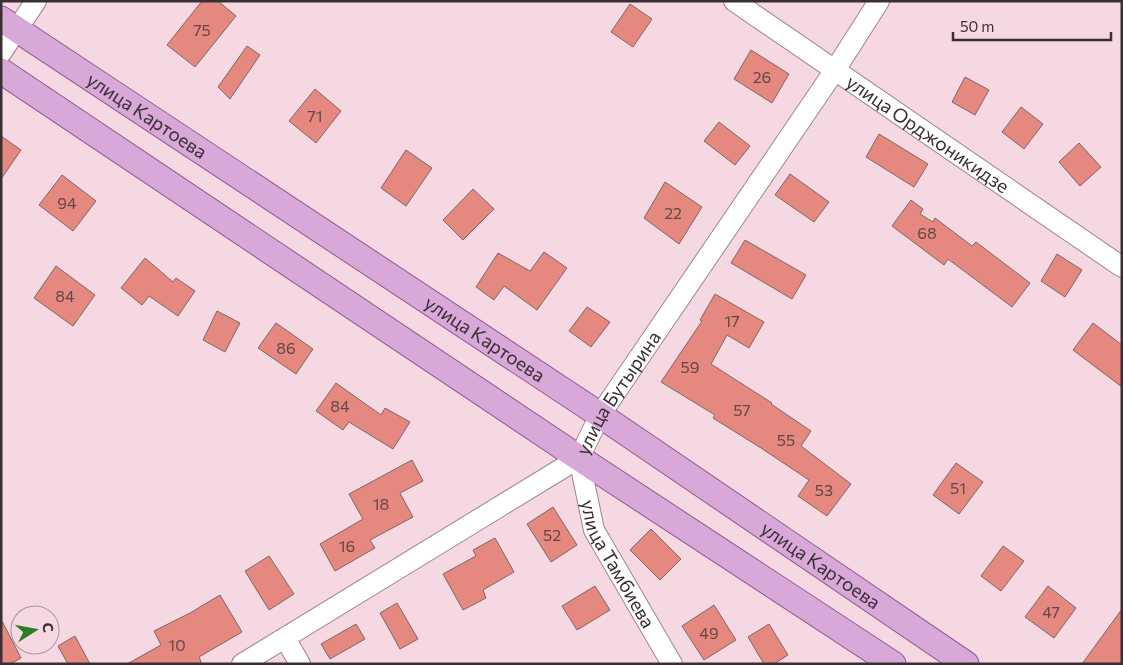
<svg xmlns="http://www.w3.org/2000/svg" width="1123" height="665" font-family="Commissioner,sans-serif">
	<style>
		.building { fill: #e58880; stroke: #806663 }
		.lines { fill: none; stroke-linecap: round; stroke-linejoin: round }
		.minor-casing { stroke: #9f858e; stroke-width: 22 }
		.major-casing { stroke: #90588e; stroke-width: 27 }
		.minor { stroke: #fff; stroke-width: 20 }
		.major { stroke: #d8a8d9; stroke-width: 25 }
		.labels { text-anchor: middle; stroke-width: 4.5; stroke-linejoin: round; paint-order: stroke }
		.number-label { font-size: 16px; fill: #654546 }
		.street-label { font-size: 19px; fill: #3a2f32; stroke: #f5d8e2 }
	</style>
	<rect width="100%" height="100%" fill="#f5d8e2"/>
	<g class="building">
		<polygon points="202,1 218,1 236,16 195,67 167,45"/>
		<polygon points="630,4 652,19 633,47 611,32"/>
		<polygon points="247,46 260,55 230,99 218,87"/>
		<polygon points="751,50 789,74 772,103 734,79"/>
		<polygon points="965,77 989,90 975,115 952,102"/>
		<polygon points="315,89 341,111 316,143 289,121"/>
		<polygon points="1021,107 1043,124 1024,149 1002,132"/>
		<polygon points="719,122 750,146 735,165 704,141"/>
		<polygon points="879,134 928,164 914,187 866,157"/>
		<polygon points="1,136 21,150 1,179"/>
		<polygon points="1079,143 1101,167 1080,186 1059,162"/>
		<polygon points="406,150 432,168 406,206 381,188"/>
		<polygon points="790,174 829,202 814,222 775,195"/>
		<polygon points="62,175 96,201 73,231 39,205"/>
		<polygon points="665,182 702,207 679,244 644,218"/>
		<polygon points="473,189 494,209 463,240 443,220"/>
		<polygon points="911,200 923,209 920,214 933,222 935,218 972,246 976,242 1030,283 1012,307 948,259 944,265 892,226"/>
		<polygon points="745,240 806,275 792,299 731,263"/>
		<polygon points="544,252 567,268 537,310 504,286 494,300 476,287 498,253 530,271"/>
		<polygon points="1057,254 1082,270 1065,297 1041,281"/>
		<polygon points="145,258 173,282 176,278 195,291 178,316 149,296 142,305 121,288"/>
		<polygon points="56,266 95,295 73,326 34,298"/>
		<polygon points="715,294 764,322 749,348 727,335 711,364 772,403 771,404 811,431 801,446 851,484 827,516 798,496 809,480 761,448 713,418 715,415 661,382 702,321 700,320"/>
		<polygon points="587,307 610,322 591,347 569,331"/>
		<polygon points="217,311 240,323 225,352 203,340"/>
		<polygon points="276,323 313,349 296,374 258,348"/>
		<polygon points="1093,323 1122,345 1122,387 1073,350"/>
		<polygon points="336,383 381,415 385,408 410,422 393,449 349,422 343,430 316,411"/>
		<polygon points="412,460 423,481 400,493 413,517 370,540 375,548 335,571 320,544 363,519 349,494"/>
		<polygon points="956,463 983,482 959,514 933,495"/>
		<polygon points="553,507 577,545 551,562 527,524"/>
		<polygon points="651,529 681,559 660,580 630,550"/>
		<polygon points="495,538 514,572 483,590 486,598 463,610 443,574 476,556 473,550"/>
		<polygon points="1003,546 1024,561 1001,591 981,576"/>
		<polygon points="269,556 294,594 269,610 245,571"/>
		<polygon points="595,586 610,610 577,630 562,606"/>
		<polygon points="1048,586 1076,608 1054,638 1025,617"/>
		<polygon points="220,595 242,632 199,657 202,664 127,664 161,645 154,631 190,613"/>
		<polygon points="397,603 418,639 400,649 380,613"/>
		<polygon points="714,605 736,640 704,660 682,626"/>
		<polygon points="1122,609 1122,664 1082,664"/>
		<polygon points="1,619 21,658 10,664 1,664"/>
		<polygon points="356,624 365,639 330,659 321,644"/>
		<polygon points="769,624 788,655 774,664 764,664 748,637"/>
		<polygon points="75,636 90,664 68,664 58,646"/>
	</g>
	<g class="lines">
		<defs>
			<g id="minor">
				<path id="s1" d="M734,1L1122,267"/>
				<polyline points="1,53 36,1"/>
				<path id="s2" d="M579,458L594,530L672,664"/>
				<polyline points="285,638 300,664"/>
				<path id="s3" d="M242,664L579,458L600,415L835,70L879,1"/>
			</g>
			<g id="major">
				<path id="s4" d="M1,19L600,415L966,664"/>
				<polyline points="1,71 579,458 893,664"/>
			</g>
		</defs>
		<use href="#minor" class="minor-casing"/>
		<use href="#major" class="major-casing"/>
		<use href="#minor" class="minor"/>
		<use href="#major" class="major"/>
	</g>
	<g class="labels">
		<g class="number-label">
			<text x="202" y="36">75</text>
			<text x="762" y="83">26</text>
			<text x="315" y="122">71</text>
			<text x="67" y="209">94</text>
			<text x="673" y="219">22</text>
			<text x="927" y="239">68</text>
			<text x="65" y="302">84</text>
			<text x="732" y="327">17</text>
			<text x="286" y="354">86</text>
			<text x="690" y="373">59</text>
			<text x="340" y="412">84</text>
			<text x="742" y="416">57</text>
			<text x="786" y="446">55</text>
			<text x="958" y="494">51</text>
			<text x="824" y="496">53</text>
			<text x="381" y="510">18</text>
			<text x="552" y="541">52</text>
			<text x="347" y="552">16</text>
			<text x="1051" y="618">47</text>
			<text x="709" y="639">49</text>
			<text x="177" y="651">10</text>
		</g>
		<g class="street-label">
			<text dy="7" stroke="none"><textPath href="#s4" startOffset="175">улица Картоева</textPath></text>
			<text dy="7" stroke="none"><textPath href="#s1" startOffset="235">улица Орджоникидзе</textPath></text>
			<text dy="7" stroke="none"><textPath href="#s4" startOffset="580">улица Картоева</textPath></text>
			<text dy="7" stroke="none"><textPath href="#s3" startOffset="471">улица Бутырина</textPath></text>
			<text dy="7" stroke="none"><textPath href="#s2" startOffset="114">улица Тамбиева</textPath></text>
			<text dy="7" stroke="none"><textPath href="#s4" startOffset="985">улица Картоева</textPath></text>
		</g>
	</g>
	<rect width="1123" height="665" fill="none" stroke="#3a2f32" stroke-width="5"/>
	<g transform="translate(35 630) rotate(79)"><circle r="24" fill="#f5d8e2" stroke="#aa949c"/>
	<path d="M0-4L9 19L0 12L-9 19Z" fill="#2d7d27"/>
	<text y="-8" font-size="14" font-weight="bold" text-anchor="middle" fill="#3a2f32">С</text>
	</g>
	<path d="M953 32v8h158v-8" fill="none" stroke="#3a2f32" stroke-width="2.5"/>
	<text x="960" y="32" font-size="15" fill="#3a2f32" stroke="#f5d8e2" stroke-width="4" paint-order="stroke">50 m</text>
</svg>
